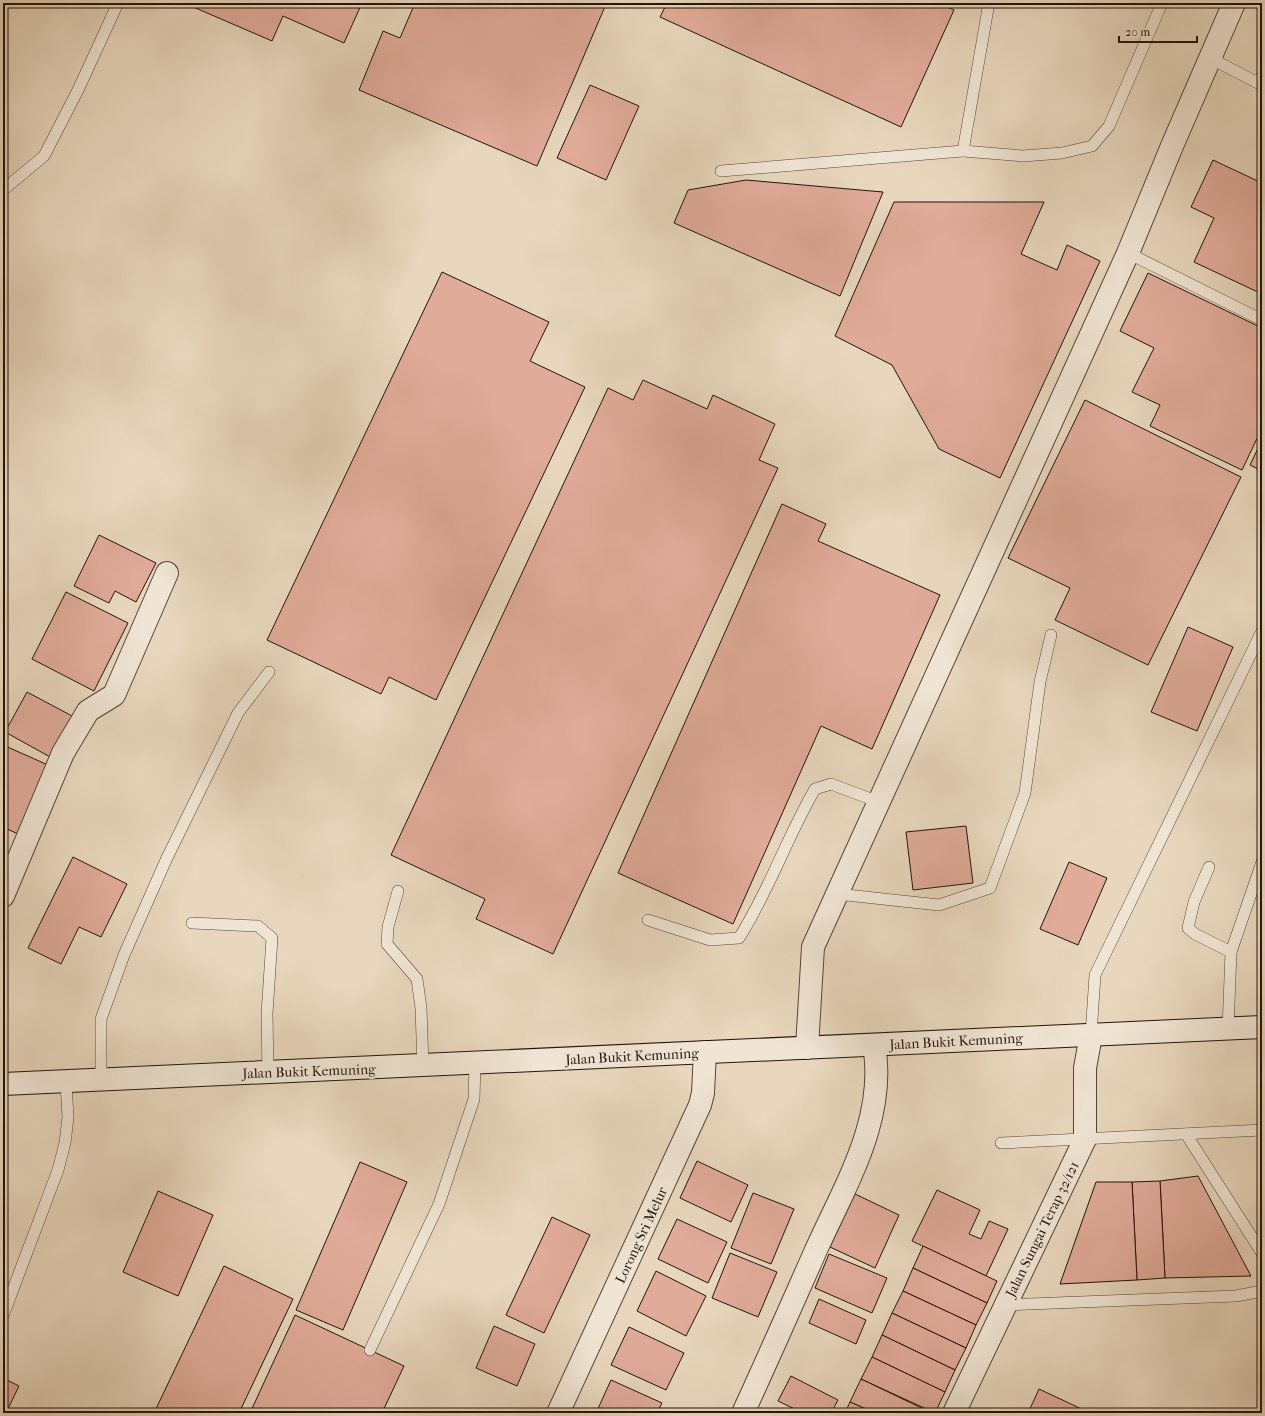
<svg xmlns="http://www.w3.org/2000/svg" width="1265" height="1416" font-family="'IM FELL French Canon',serif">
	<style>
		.building { fill: #e0ab99; stroke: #22140a }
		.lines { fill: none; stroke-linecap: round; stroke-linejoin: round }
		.service-casing { stroke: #544537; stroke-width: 12 }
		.minor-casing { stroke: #544537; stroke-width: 24 }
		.secondary-casing { stroke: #22140a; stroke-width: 24 }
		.service { stroke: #f0e5d4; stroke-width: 11 }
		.minor { stroke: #f0e5d4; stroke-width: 22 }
		.secondary { stroke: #f0e5d4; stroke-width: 22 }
		.labels { text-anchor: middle; stroke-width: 4; stroke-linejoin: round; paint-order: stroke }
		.street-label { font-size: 14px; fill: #22140a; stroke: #f0e5d4 }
	</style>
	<rect width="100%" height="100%" fill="#e8d7bd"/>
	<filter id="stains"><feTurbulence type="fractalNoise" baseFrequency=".005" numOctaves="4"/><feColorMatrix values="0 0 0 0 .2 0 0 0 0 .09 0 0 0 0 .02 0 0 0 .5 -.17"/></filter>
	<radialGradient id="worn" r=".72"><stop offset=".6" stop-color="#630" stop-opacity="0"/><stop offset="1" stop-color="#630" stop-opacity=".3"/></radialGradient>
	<g class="building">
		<polygon points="184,3 362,3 344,43 283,16 272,41"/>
		<polygon points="415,3 485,3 494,7 496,3 606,4 537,166 359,90 383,31 400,38"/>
		<polygon points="667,3 939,3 954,10 901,127 660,17"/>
		<polygon points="590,85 639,106 606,180 557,158"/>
		<polygon points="1213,160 1262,183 1262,294 1194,262 1214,218 1191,207"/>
		<polygon points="746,180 883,192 840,296 674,223 688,190"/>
		<polygon points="894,202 1044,202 1021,254 1057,270 1067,245 1100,261 1000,478 939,449 892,365 835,336"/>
		<polygon points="442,272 549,322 530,361 585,387 436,700 389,677 381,694 267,640"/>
		<polygon points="1148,273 1262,328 1262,428 1242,470 1150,426 1160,405 1132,392 1154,348 1120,331"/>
		<polygon points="643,380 707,409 713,395 775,424 759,460 778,468 553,954 476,919 485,899 391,855 608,388 633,400"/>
		<polygon points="1085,400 1241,477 1148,665 1055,620 1070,588 1008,558"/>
		<polygon points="1262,440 1262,471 1250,465"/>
		<polygon points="782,504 826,524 818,541 940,595 872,749 821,726 733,924 618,873"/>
		<polygon points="99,535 156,563 136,602 115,591 109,603 74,586"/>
		<polygon points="66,592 128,623 94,691 32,659"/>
		<polygon points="1188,627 1233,647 1197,731 1151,712"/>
		<polygon points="27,692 74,717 52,758 5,732"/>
		<polygon points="3,745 48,765 18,834 3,827"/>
		<polygon points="966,826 973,883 913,890 906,832"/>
		<polygon points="73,857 127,884 101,937 79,927 61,964 28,948"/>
		<polygon points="1069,862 1107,878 1078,945 1040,929"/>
		<polygon points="697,1161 748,1185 731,1222 680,1198"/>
		<polygon points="360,1162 407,1182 343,1330 296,1310"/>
		<polygon points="1198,1176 1251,1276 1165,1278 1160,1181"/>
		<polygon points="1160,1181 1165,1278 1137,1280 1132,1182"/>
		<polygon points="1096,1182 1132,1182 1137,1280 1060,1284"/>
		<polygon points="937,1190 980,1210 969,1234 981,1239 989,1221 1008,1229 986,1276 912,1241"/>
		<polygon points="158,1191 213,1215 178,1296 123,1272"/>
		<polygon points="753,1193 794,1209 771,1264 731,1248"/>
		<polygon points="855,1194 899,1215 875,1268 830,1247"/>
		<polygon points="552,1217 590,1235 544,1333 506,1315"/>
		<polygon points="677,1219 727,1242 708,1283 658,1259"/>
		<polygon points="923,1246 997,1281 987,1303 913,1268"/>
		<polygon points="730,1253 777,1272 758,1317 712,1298"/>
		<polygon points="829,1254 887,1278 872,1313 815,1288"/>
		<polygon points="224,1266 293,1299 239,1413 154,1413"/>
		<polygon points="913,1268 987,1303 976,1325 903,1291"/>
		<polygon points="656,1271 706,1296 686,1336 637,1311"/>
		<polygon points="903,1291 976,1325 966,1348 892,1313"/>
		<polygon points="819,1299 866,1320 856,1344 809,1323"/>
		<polygon points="892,1313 966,1348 955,1370 882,1335"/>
		<polygon points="295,1315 404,1366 382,1413 250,1413"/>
		<polygon points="494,1326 535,1344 517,1386 476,1368"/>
		<polygon points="629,1327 684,1353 666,1390 611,1365"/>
		<polygon points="882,1335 955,1370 945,1392 872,1357"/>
		<polygon points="872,1357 945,1392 935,1413 861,1379"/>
		<polygon points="791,1376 838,1400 831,1413 803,1413 778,1401"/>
		<polygon points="3,1378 19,1386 6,1413 3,1413"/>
		<polygon points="861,1379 932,1413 875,1413 850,1402"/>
		<polygon points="611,1380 662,1403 657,1413 596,1413"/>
		<polygon points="1039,1389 1088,1412 1087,1413 1028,1413"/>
		<polygon points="850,1402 875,1413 845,1413"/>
	</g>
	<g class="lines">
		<defs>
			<g id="service">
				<polyline points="989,3 963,151 1023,156 1062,153 1092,146 1109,126 1162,3"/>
				<polyline points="1210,58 1258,83 1262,76"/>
				<polyline points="721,171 963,151"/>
				<polyline points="3,190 44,156 78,90 118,3"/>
				<polyline points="1128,253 1262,320"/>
				<polyline points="1209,867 1194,902 1188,928 1195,934 1231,952 1228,1029"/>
				<polyline points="398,891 388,927 387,944 417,979 421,1008 423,1066"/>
				<polyline points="837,894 939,905 990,888 1025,793 1040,682 1051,635"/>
				<path d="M648,920L710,940L739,938C769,891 787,837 815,789L831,784L879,802"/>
				<polyline points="192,923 258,926 272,938 267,1014 268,1072"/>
				<polyline points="1231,952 1262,862"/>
				<polyline points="1091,1035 1095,975 1262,631"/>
				<polyline points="101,1080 101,1019 124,955 166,860 238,713 269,672"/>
				<polyline points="1186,1134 1262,1253"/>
				<polyline points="1001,1143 1262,1130"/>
				<polyline points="1005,1305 1236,1296 1262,1291"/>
				<polyline points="3,1316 58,1170 65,1143 68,1117 66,1082"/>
				<polyline points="370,1350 439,1204 474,1099 475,1063"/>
			</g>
			<g id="minor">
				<polyline points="3,896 63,753 88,711 114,695 167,573"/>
				<polyline points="807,1048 813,947 1128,253 1172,146 1234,3"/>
				<polyline points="558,1413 700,1105 703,1093 705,1052"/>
				<path d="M743,1413C768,1359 792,1304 816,1250C845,1185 887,1119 874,1045"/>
				<polyline points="954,1413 1085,1139 1085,1068 1091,1035"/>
			</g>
			<polyline id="secondary" points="3,1084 1262,1027"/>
		</defs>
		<use href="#service" class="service-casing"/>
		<use href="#minor" class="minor-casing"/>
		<use href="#secondary" class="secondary-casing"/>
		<use href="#service" class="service"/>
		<use href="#minor" class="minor"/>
		<use href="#secondary" class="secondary"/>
	</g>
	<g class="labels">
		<g class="street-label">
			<text transform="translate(956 1041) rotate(-3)" y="5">Jalan Bukit Kemuning</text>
			<text transform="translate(632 1056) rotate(-3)" y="5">Jalan Bukit Kemuning</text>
			<text transform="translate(309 1071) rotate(-2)" y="5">Jalan Bukit Kemuning</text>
			<text transform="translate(1042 1229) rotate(-64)" y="5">Jalan Sungai Terap 32/121</text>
			<text transform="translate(641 1235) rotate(-65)" y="5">Lorong Sri Melur</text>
		</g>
	</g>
	<rect width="1265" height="1416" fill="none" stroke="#e8d7bd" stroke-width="16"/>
	<rect x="4" y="4" width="1257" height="1408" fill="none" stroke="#22140a" stroke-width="2"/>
	<rect x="8" y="8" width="1249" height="1400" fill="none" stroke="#22140a"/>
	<path d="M1119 36v6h78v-6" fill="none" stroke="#22140a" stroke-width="2"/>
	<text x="1125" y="36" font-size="12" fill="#22140a" stroke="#f0e5d4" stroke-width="3" paint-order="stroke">20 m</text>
	<rect width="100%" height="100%" filter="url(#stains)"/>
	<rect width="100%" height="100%" fill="url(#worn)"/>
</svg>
